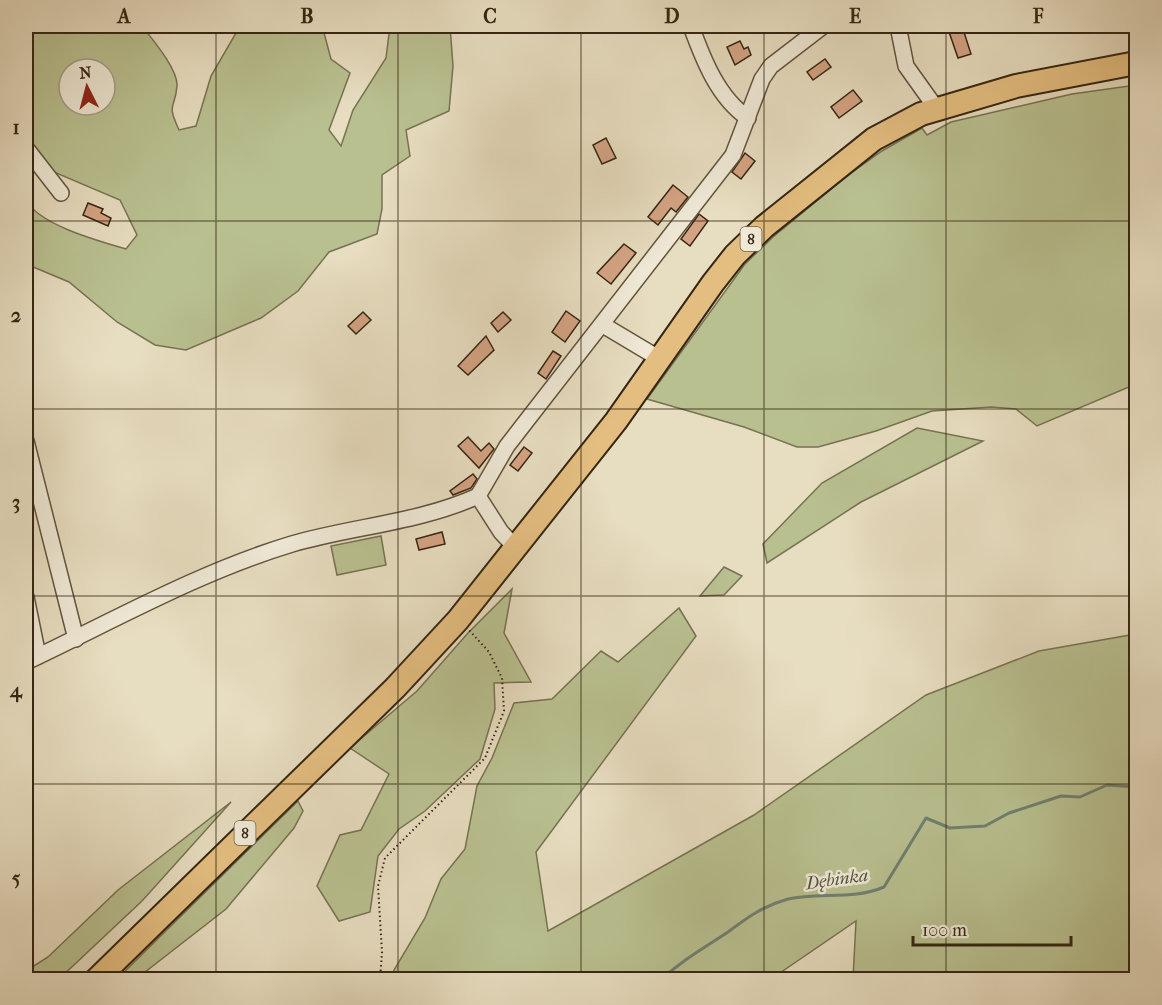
<svg xmlns="http://www.w3.org/2000/svg" width="1162" height="1005" font-family="'IM FELL French Canon',serif">
	<style>
		.green { fill: #b9c090; stroke: #777252; stroke-width: 1.5; fill-rule: evenodd }
		.lines { fill: none; stroke-linecap: round; stroke-linejoin: round }
		.stream { stroke: #708071; stroke-width: 3 }
		.building { fill: #d4a383; stroke: #352513; stroke-width: 1.5 }
		.minor-casing { stroke: #62533e; stroke-width: 18 }
		.highway-casing { stroke: #352513; stroke-width: 26 }
		.path { stroke: #352513; stroke-width: 2; stroke-dasharray: 1.5 3; stroke-linecap: butt }
		.minor { stroke: #efe9d6; stroke-width: 15 }
		.highway { stroke: #e4be80; stroke-width: 22 }
		.grid { fill: none; stroke: #352513; stroke-width: 1.5; stroke-opacity: 0.55 }
		.labels { text-anchor: middle; stroke-width: 5; stroke-linejoin: round; paint-order: stroke }
		.shield { fill: #efe9d6; stroke: #6d604e; stroke-width: 1.5 }
		.shield-label { font-size: 15px; font-weight: bold; fill: #352513 }
		.water-label { font-size: 18px; font-style: italic; fill: #525242; stroke: #efe9d6 }
		.neatline { fill: none; stroke: #352513; stroke-width: 2 }
		.grid-label { font-size: 20px; text-anchor: middle; font-weight: bold; fill: #352513 }
	</style>
	<rect width="100%" height="100%" fill="#e7ddc0"/>
	<filter id="stains"><feTurbulence type="fractalNoise" baseFrequency=".00333" numOctaves="4"/><feColorMatrix values="0 0 0 0 .2 0 0 0 0 .09 0 0 0 0 .02 0 0 0 .5 -.17"/></filter>
	<radialGradient id="worn" r=".72"><stop offset=".6" stop-color="#630" stop-opacity="0"/><stop offset="1" stop-color="#630" stop-opacity=".3"/></radialGradient>
	<g class="green">
		<path d="M26,26H142C152,39 178,69 177,86C175,111 166,101 179,130L196,126L211,76L240,26H325L324,33L331,59L350,73L329,130L341,146L353,110L386,58L390,26H450L453,66L449,111L406,130L410,156L382,175V209L377,234L329,252L298,291L261,318L186,350L155,345L117,322L69,282L26,264V200C39,225 99,241 126,249L137,235L120,200L49,170L26,143ZM69,69H105V105H69Z"/>
		<polygon points="1136,85 1136,384 1037,426 1016,409 991,407 932,411 876,431 818,447 797,447 744,427 647,399 745,264 773,237 847,176 882,151 922,128 927,135 951,122 1072,94"/>
		<polygon points="917,428 983,441 861,502 767,563 763,544 822,483"/>
		<polygon points="381,536 386,565 337,575 331,546"/>
		<polygon points="724,567 742,576 724,595 700,596"/>
		<polygon points="512,589 504,633 531,682 494,683 495,709 480,759 425,811 399,829 378,856 370,912 339,921 317,886 340,835 361,830 389,774 350,748 417,691 468,633"/>
		<polygon points="679,608 696,636 536,852 548,931 754,815 926,695 1039,651 1136,634 1136,979 853,979 856,921 771,979 391,979 394,970 425,918 441,879 465,849 477,786 492,758 514,703 552,699 601,651 618,662"/>
		<polygon points="298,801 303,811 294,828 226,909 136,979 117,979"/>
		<polygon points="231,802 142,901 59,979 26,979 26,971 48,957 118,890"/>
	</g>
	<g class="lines">
		<path class="stream" d="M661,980C682,960 704,948 728,932C748,917 763,906 788,899C819,892 854,900 884,887L926,818L950,828L985,826L1009,813L1061,796L1080,797L1107,785L1136,787"/>
	</g>
	<g class="building">
		<polygon points="947,26 962,26 971,54 958,58"/>
		<polygon points="740,41 744,49 748,47 751,55 735,65 727,47"/>
		<polygon points="825,59 831,67 813,80 807,72"/>
		<polygon points="853,90 862,101 839,118 831,107"/>
		<polygon points="606,138 616,158 602,164 593,145"/>
		<polygon points="745,153 755,161 741,179 732,172"/>
		<polygon points="673,185 688,197 676,212 671,208 658,225 648,217"/>
		<polygon points="88,203 103,209 101,213 111,218 108,226 83,215"/>
		<polygon points="699,214 708,221 690,246 681,239"/>
		<polygon points="624,244 636,253 611,284 597,273"/>
		<polygon points="566,311 580,321 565,342 552,332"/>
		<polygon points="363,312 371,320 356,334 348,326"/>
		<polygon points="503,312 511,320 498,332 491,323"/>
		<polygon points="486,336 494,350 468,375 458,366"/>
		<polygon points="553,351 561,356 546,379 538,373"/>
		<polygon points="468,437 481,451 489,443 494,449 479,468 458,446"/>
		<polygon points="524,447 532,453 518,471 510,465"/>
		<polygon points="473,474 477,479 471,488 453,495 450,491"/>
		<polygon points="442,532 445,544 419,550 416,539"/>
	</g>
	<g class="lines">
		<defs>
			<g id="minor">
				<path d="M691,26C703,59 718,98 748,118"/>
				<polyline points="898,26 906,66 936,108"/>
				<polyline points="26,148 61,193"/>
				<polyline points="603,325 660,359"/>
				<polyline points="26,441 76,639"/>
				<polyline points="516,548 501,532 478,496 507,446 733,155 762,79 771,66 823,26"/>
				<polyline points="26,597 38,656"/>
				<path d="M26,662C113,621 199,572 292,544C354,526 418,523 478,496"/>
			</g>
			<polyline id="highway" points="96,980 395,688 458,620 616,421 713,283 735,255 764,227 874,139 921,114 1016,86 1136,63"/>
		</defs>
		<use href="#minor" class="minor-casing"/>
		<use href="#highway" class="highway-casing"/>
		<polyline class="path" points="380,980 382,952 378,886 385,858 485,758 504,711 502,678 489,652 469,630"/>
		<use href="#minor" class="minor"/>
		<use href="#highway" class="highway"/>
	</g>
	<path class="grid" d="M216,26V980M398,26V980M581,26V980M764,26V980M946,26V980M26,221H1136M26,409H1136M26,596H1136M26,784H1136"/>
	<g class="labels">
		<g class="shield">
			<rect x="740.5" y="227" width="21" height="24" rx="4.5"/>
			<rect x="234.5" y="821" width="21" height="24" rx="4.5"/>
		</g>
		<g class="shield-label">
			<text x="751" y="244">8</text>
			<text x="245" y="838">8</text>
		</g>
		<g class="water-label">
			<text transform="translate(837 879) rotate(-8)" y="6">Dębinka</text>
		</g>
	</g>
	<rect width="1162" height="1005" fill="none" stroke="#e7ddc0" stroke-width="66"/>
	<g transform="translate(87 87) rotate(354)"><circle r="28" fill="#efe9d6" stroke="#a59b88" stroke-width="1.5"/>
	<path d="M0-4.5L10 22L0 15L-10 22Z" fill="#8f2418"/>
	<text y="-9" font-size="16" font-weight="bold" text-anchor="middle" fill="#352513">N</text>
	</g>
	<path d="M913 936v9h158v-9" fill="none" stroke="#352513" stroke-width="3"/>
	<text x="922" y="936" font-size="18" fill="#352513" stroke="#efe9d6" stroke-width="4.5" paint-order="stroke">100 m</text>
	<rect x="33" y="33" width="1096" height="939" class="neatline"/>
	<g class="grid-label">
		<text x="124" y="23">A</text>
		<text x="307" y="23">B</text>
		<text x="490" y="23">C</text>
		<text x="672" y="23">D</text>
		<text x="855" y="23">E</text>
		<text x="1038" y="23">F</text>
		<text x="16" y="134">1</text>
		<text x="16" y="322">2</text>
		<text x="16" y="509">3</text>
		<text x="16" y="697">4</text>
		<text x="16" y="885">5</text>
	</g>
	<rect width="100%" height="100%" filter="url(#stains)"/>
	<rect width="100%" height="100%" fill="url(#worn)"/>
</svg>
